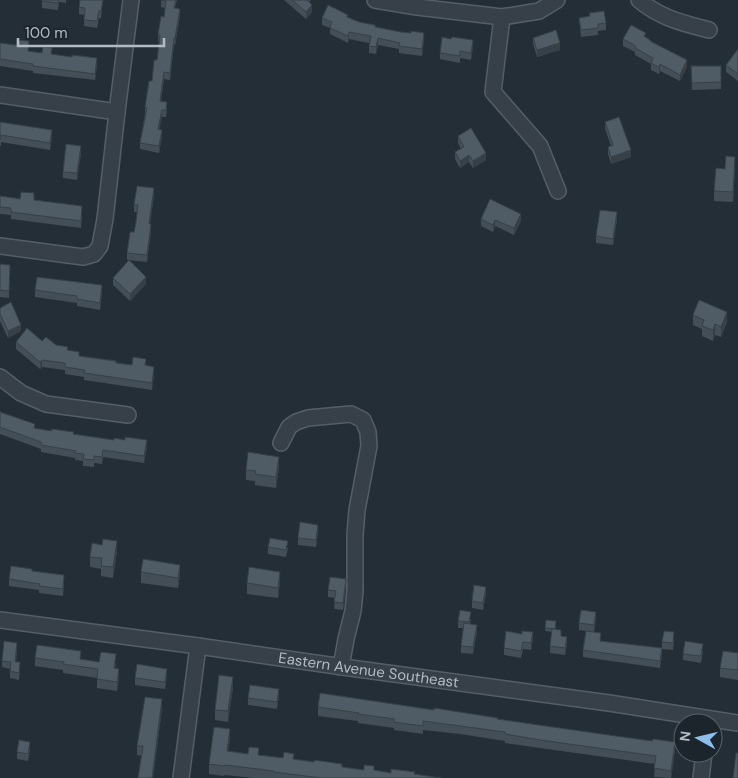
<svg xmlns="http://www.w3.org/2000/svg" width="738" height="778" font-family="'DM Sans',sans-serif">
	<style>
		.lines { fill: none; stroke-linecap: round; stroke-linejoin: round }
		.minor-casing { stroke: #555e65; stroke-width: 18 }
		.minor { stroke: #374048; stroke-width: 15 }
		.wall { fill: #444e57 }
		.shaded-wall { fill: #374047 }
		.building { fill: #4f5b65; stroke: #374047 }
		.labels { text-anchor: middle; stroke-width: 4; stroke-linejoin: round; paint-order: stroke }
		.street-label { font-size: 15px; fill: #b2bbc4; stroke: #1c252c }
	</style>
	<rect width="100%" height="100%" fill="#242e37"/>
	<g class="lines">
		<defs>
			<g id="minor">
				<polyline points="375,0 417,7 502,17 539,11 557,0"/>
				<path d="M639,0C660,18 683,23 709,30"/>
				<polyline points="502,17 493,92 540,146 558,191"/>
				<polyline points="0,95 117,112"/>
				<polyline points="0,246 83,257 94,254 100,246 105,219 117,112 131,0"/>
				<polyline points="0,377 21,393 46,404 128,415"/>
				<polyline points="281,443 289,427 296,422 308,418 351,414 363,420 368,432 369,446 357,510 355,535 355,591 353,611 346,639 341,667"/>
				<path id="s1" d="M0,620L198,646L343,667L609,703L738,723"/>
				<polyline points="181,778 198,646"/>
				<polyline points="701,778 704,753"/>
			</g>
		</defs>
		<use href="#minor" class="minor-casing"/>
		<use href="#minor" class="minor"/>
	</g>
	<g class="wall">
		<polygon points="41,0 66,0 66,3 59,2 58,10 42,8 42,0"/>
		<polygon points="103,0 101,18 99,18 97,28 84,26 84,15 79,14 79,7"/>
		<polygon points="161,0 177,0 175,8 180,16 175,45 174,44 170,80 164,79 161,101 167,109 166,117 162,117 159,130 162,137 159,153 140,149 140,143 145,114 145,107 157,60 160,42 158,42 158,35 164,17 165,8 161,7"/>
		<polygon points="284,0 311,0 309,2 312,12 306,19"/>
		<polygon points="348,17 359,22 424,39 422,56 399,53 399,49 378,45 376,54 369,53 369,43 349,39 348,43 330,34 330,28 322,25 322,18"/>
		<polygon points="579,18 606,23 606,30 598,31 598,35 581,37"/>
		<polygon points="646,37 687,67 680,81 660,71 659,74 651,70 651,64 635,55 635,52 623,46 623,39"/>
		<polygon points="533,38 560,50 537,57 533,44"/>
		<polygon points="0,43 28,51 52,54 97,65 95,80 33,73 33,71 0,66"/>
		<polygon points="473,47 471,60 460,58 460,63 440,59 440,53"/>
		<polygon points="738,49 738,81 726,72 726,65"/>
		<polygon points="691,66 721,66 721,89 692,90"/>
		<polygon points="0,122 52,137 50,150 1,142 1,146 0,146"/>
		<polygon points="605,122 631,157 611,164 608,154 608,147 611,146 605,129"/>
		<polygon points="458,136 486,160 473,168 469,162 460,168 455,159 455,152 461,149 458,143"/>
		<polygon points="81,153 77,180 63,178 63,172"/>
		<polygon points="735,167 733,202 714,201 714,191 725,169"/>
		<polygon points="154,195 150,224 151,231 147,262 127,260 127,253 134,232 136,222 137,212 134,212 134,205"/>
		<polygon points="0,196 34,200 82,213 81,228 11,219 11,215 0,214"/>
		<polygon points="481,219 521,221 514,235 495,226 493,232 481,226"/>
		<polygon points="617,219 613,245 596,243 596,236"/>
		<polygon points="0,264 10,265 9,298 0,297"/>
		<polygon points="113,278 146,284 130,301 113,285"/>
		<polygon points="35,290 102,292 100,310 77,306 77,303 35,297"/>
		<polygon points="0,308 21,331 8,338 0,321"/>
		<polygon points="693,315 727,322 721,337 715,335 713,341 702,336 702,329 693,325"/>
		<polygon points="42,341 68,350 79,356 132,365 146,366 154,374 152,390 84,380 84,377 65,374 65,370 42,367 40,369 16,349 16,342"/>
		<polygon points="0,410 1,413 35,429 73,434 147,447 144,463 103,457 102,464 94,463 94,467 83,466 83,461 75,460 75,458 41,452 41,449 0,434"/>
		<polygon points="279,467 276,488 255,485 255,481 246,480 246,470"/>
		<polygon points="318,532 316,547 298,545 298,538"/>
		<polygon points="268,547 288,548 286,557 268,554"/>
		<polygon points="117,551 113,578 101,576 101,569 90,567 90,557"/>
		<polygon points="32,571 64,582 63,596 39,593 39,590 9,586 9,579"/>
		<polygon points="141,572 180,575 178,588 141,583"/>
		<polygon points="280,582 278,598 247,594 247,583"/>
		<polygon points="346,586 343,610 334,609 335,598 328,597 328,590"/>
		<polygon points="486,594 483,610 472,608 472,601"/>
		<polygon points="471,619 470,624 477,632 473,654 461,653 461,646 463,628 458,628 458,621"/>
		<polygon points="596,619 594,632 579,630 579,623"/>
		<polygon points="556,625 556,630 561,636 567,644 565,655 550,653 550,646 552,632 545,631 545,628"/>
		<polygon points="533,639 531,650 523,649 521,658 504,655 504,648"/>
		<polygon points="674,639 673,650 662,649 662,642"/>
		<polygon points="601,641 662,655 660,668 583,657 583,650"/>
		<polygon points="17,650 16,662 20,669 19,680 10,678 10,669 2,667 2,661"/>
		<polygon points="703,651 701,663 683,660 683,654"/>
		<polygon points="738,653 738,680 720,677 720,668"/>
		<polygon points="35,658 81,659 99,662 116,663 115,669 119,678 117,691 97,688 97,678 63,673 63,670 35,666"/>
		<polygon points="167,676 165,689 135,685 135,678"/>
		<polygon points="233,687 228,722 215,720 215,710"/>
		<polygon points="279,696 277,709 248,705 248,698"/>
		<polygon points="318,707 498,719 675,751 671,778 654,777 655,764 540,748 505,743 505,741 460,734 423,730 423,734 394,730 394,728 358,723 358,721 318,716"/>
		<polygon points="162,709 153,778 138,778 142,756 137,755 137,746"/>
		<polygon points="230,739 228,751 294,759 364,770 415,774 441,778 254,778 225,775 224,776 209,774 209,764"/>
		<polygon points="30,749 28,761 17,759 17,752"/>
	</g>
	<g class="shaded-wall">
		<polygon points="312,5 312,12 306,19 306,12"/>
		<polygon points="180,9 180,16 175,45 175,38"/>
		<polygon points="349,32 349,39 348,43 348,36"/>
		<polygon points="424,33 424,39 422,56 422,49"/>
		<polygon points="174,38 174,44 170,80 170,73"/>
		<polygon points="378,38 378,45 376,54 376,47"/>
		<polygon points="473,40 473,47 471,60 471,53"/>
		<polygon points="560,43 560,50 537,57 537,50"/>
		<polygon points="97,58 97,65 95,80 95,74"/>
		<polygon points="687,60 687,67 680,81 680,75"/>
		<polygon points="660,64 660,71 659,74 659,67"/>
		<polygon points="164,72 164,79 160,108 160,101"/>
		<polygon points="162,110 162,117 158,136 158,129"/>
		<polygon points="52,130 52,137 50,150 50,143"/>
		<polygon points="162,130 162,137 159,153 159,146"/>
		<polygon points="81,146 81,153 77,180 77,173"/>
		<polygon points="631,150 631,157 611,164 611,157"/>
		<polygon points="486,153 486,160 473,168 473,161"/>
		<polygon points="469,155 469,162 460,168 460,161"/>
		<polygon points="735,157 735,167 733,202 733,192"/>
		<polygon points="154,188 154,195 149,231 149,224"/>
		<polygon points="617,212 617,219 613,245 613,239"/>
		<polygon points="521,214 521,221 514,235 514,228"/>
		<polygon points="495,220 495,226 493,232 493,225"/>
		<polygon points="151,224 151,231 147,262 147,255"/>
		<polygon points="146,277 146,284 130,301 130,294"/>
		<polygon points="102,285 102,292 100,310 100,303"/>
		<polygon points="727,312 727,322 721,337 721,327"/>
		<polygon points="715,324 715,335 713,341 713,330"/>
		<polygon points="21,325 21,331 8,338 8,331"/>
		<polygon points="42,360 42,367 40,369 40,362"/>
		<polygon points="154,367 154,374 152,390 152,383"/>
		<polygon points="147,440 147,447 144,463 144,456"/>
		<polygon points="279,457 279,467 276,488 276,477"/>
		<polygon points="318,525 318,532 316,547 316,540"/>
		<polygon points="117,541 117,551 113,578 113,567"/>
		<polygon points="180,565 180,575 178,588 178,578"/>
		<polygon points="280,572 280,582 278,598 278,588"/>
		<polygon points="64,575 64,582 63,596 63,589"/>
		<polygon points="346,579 346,586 343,610 343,603"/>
		<polygon points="486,587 486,594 483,610 483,603"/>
		<polygon points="596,612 596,619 594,632 594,625"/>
		<polygon points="477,625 477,632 473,654 473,647"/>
		<polygon points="533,632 533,639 531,650 531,643"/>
		<polygon points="567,637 567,644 565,655 565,648"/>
		<polygon points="662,648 662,655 660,668 660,661"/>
		<polygon points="119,669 119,678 117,691 117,682"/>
		<polygon points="167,669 167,676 165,689 165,682"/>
		<polygon points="233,677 233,687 228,722 228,711"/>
		<polygon points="279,689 279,696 277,709 277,702"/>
		<polygon points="162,699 162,709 153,778 152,778"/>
		<polygon points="230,729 230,739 227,761 227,751"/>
		<polygon points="675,742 675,751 671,778 671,771"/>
	</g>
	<g class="building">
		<polygon points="42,0 58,0 58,3 42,1"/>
		<polygon points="80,0 103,0 101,11 99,11 97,21 84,20 85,8 79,7"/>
		<polygon points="161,0 176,0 174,8 180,9 175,38 174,38 170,73 164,72 160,101 167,102 166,110 162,110 158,129 162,130 159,146 140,143 147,108 145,107 149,81 152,81 154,60 157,60 160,35 158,35 161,16 164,17 166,1"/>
		<polygon points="292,0 307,0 312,5 306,12"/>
		<polygon points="328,5 348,15 347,17 359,22 375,25 375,27 401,32 411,33 411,31 424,33 422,49 399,46 400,43 378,38 376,47 369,46 371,36 349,32 348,36 330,28 332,22 322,18"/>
		<polygon points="604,11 606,23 598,24 598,28 581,30 579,18 590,16 589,13"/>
		<polygon points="631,25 646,33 644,36 650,40 650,41 687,60 680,75 660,64 659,67 651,63 653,58 635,48 636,46 623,39"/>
		<polygon points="556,30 560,43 537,50 533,38"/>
		<polygon points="442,37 451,39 452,37 473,40 471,53 460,51 460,56 440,53"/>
		<polygon points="17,40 29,41 28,51 42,53 43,47 52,48 51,54 72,57 72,55 97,58 95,74 33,66 33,64 0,59 0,43 16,45"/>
		<polygon points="738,49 738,74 726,65"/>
		<polygon points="691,66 721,66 721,82 692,83"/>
		<polygon points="619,117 631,150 611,157 608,147 613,145 605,122"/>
		<polygon points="0,122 52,130 50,143 1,135 1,139 0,139"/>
		<polygon points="471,128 486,153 473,161 469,155 460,161 455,152 464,147 458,136"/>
		<polygon points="66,144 81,146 77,173 63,172"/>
		<polygon points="726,156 735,157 733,192 714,191 716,168 725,169"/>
		<polygon points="137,186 154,188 149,224 151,224 147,255 127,253 130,232 134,232 136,222 138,205 134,205"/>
		<polygon points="21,192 34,193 34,200 82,206 81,221 11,212 11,208 0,207 0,196 20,199"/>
		<polygon points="490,199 521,214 514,228 495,220 493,225 481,219"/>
		<polygon points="600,210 617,212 613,239 596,236"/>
		<polygon points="129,260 146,277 130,294 113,278"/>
		<polygon points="0,264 10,265 9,291 0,290"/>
		<polygon points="37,277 102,285 100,303 77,299 77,296 35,290"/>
		<polygon points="699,300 727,312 721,327 715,324 713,330 702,326 704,320 693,315"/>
		<polygon points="11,302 21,325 8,331 0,314 0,308"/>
		<polygon points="27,328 42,341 46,337 56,345 68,347 67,350 79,352 79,356 116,361 116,363 132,365 133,357 146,359 145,365 154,367 152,383 84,373 85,370 65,367 65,363 42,360 40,362 16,342"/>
		<polygon points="0,412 35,424 34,428 51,431 52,429 74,432 73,434 114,440 114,438 125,440 125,437 147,440 144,456 103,450 102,457 94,456 94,460 83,459 84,454 75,453 76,451 41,445 41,442 0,427"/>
		<polygon points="248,452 279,457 276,477 255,474 256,471 246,470"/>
		<polygon points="300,522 318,525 316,540 298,538"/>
		<polygon points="270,538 288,541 286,550 268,547"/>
		<polygon points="103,539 117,541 113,567 101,566 102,558 90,557 92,543 102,545"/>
		<polygon points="143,559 180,565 178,578 141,572"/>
		<polygon points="11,566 32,569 32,571 64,575 63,589 39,586 40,584 9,579"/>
		<polygon points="249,567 280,572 278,588 247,583"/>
		<polygon points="330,577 346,579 343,603 334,602 336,591 328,590"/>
		<polygon points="474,585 486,587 483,603 472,601"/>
		<polygon points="460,610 471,612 469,622 458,621"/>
		<polygon points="581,610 596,612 594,625 579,623"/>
		<polygon points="546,620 556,621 555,629 545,628"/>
		<polygon points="464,623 477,625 473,647 461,646"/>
		<polygon points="552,629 561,630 561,636 567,637 565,648 550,646"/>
		<polygon points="506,631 522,634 522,631 533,632 531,643 523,642 521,651 504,648"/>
		<polygon points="586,631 601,633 600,641 662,648 660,661 583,650"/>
		<polygon points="664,631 674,632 673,643 662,642"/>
		<polygon points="4,641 17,643 15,662 20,662 19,673 10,671 11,662 2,661"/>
		<polygon points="685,641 703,644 701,656 683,654"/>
		<polygon points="37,645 81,651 80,659 99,662 101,652 116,654 114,668 119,669 117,682 97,679 98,669 63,664 64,662 35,658"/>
		<polygon points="723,651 738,653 738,670 720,668"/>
		<polygon points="137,664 167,669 165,682 135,678"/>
		<polygon points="219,675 233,677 228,711 215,710"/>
		<polygon points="250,685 279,689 277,702 248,698"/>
		<polygon points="320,693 434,710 434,708 498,718 497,719 616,736 652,741 653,739 675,742 671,771 654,768 656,756 540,740 505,734 505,732 460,726 423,721 423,726 394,722 394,719 358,714 359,713 318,707"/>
		<polygon points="145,697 162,699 152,778 138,778 143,746 137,746"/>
		<polygon points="214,727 230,729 227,751 248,754 249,747 259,748 258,755 283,758 284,752 294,754 293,759 314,762 314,760 342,764 342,767 364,770 364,765 374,766 374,770 391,773 391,769 415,772 414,774 441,778 322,778 274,772 274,771 225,765 224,766 209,764"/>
		<polygon points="19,740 30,742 28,754 17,752"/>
		<polygon points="736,753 738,753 738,778 733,778"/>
	</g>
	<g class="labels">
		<g class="street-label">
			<text dy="5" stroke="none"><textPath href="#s1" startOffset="372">Eastern Avenue Southeast</textPath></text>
		</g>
	</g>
	<g transform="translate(698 738) rotate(278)"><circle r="24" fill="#1c252c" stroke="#586169"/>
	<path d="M0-4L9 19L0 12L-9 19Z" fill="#8fbeeb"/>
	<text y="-8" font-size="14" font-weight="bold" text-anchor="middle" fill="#b2bbc4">N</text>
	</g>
	<path d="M18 38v8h146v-8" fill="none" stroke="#b2bbc4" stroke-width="2.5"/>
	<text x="25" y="38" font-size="15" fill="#b2bbc4" stroke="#1c252c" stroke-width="4" paint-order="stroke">100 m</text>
</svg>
